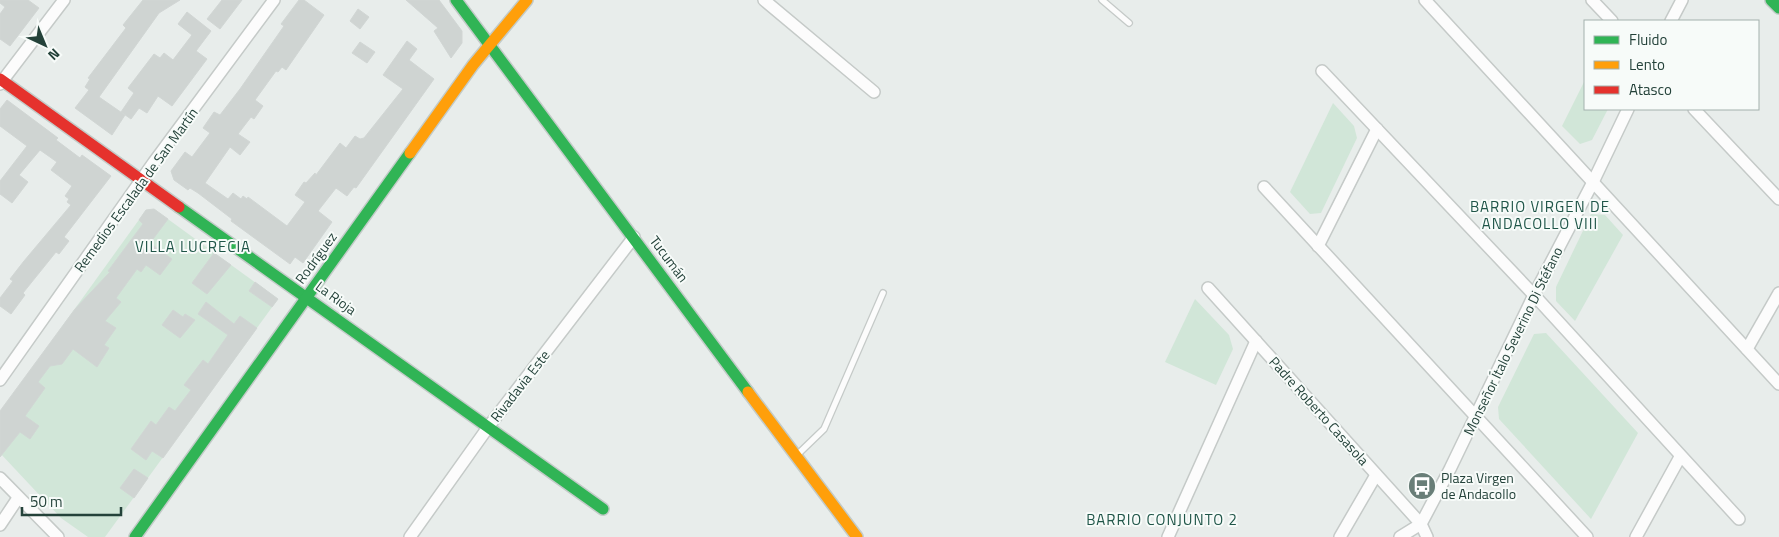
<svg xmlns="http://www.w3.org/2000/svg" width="1779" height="537" font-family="'Titillium Web',sans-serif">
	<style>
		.green { fill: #d1e6d8 }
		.building { fill: #cfd4d2; stroke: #d1d6d4 }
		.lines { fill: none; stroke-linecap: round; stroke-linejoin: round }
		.lane-casing { stroke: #c5cac8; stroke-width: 8 }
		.street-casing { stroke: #c5cac8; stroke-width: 14 }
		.fast-casing { stroke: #c3cbc8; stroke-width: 14 }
		.slow-casing { stroke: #c3cbc8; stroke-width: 14 }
		.jam-casing { stroke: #c3cbc8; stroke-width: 14 }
		.lane { stroke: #fcfcfc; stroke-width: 5.5 }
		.street { stroke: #fcfcfc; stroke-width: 11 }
		.fast { stroke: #30b455; stroke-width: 11 }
		.slow { stroke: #ff9f0a; stroke-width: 11 }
		.jam { stroke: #e5322d; stroke-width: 11 }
		.labels { text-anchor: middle; stroke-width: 4; stroke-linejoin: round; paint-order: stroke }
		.street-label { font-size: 14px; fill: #24423a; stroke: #f7fbf9 }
		.poi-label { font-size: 14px; fill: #24423a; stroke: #f7fbf9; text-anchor: start }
		.neighbourhood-label { font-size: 15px; letter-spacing: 1px; fill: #1f5548; stroke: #f7fbf9 }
	</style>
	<rect width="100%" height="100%" fill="#e8edeb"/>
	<g class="green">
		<polygon points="1585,80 1585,109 1608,109 1592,140 1580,144 1562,126"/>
		<polygon points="1333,103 1354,126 1357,138 1321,213 1310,214 1290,192"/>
		<polygon points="154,209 278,299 105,537 88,537 61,518 0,453 61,328 146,210"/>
		<polygon points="1591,214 1605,215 1623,235 1575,321 1556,301 1556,287"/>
		<polygon points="1195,299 1229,335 1233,349 1216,385 1165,362"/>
		<polygon points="1546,333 1638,433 1591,519 1499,419 1498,407 1534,334"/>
	</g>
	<g class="building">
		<polygon points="0,0 28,0 39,8 10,46 0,39 0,14 5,7 0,3"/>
		<polygon points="143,0 180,0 159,13 99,97 125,115 112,135 75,108 89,90 85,87 90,79 88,78 126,28 123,25"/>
		<polygon points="222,0 242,0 220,29 207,19"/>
		<polygon points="299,0 304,0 324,15 286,70 282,67 278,72 276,71 255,100 263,106 254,119 251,117 238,134 250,142 240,155 230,147 205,183 228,199 233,193 241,199 243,196 247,199 248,197 287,226 305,202 295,195 304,182 306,183 315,173 316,175 340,143 346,148 355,136 360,139 364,138 403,89 383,75 407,41 417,49 409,60 434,79 356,188 354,187 347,196 336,188 318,211 332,222 303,263 295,257 290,264 231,221 232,219 198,193 190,188 188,190 174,180 171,171 185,152 192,157 210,133 203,128 214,112 220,115 240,89 284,26 281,24"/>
		<polygon points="406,0 439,0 462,31 462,43 451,58 434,31 438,28"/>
		<polygon points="358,9 369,17 360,29 350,21"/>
		<polygon points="187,12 211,31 196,51 207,59 172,106 158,96 147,113 139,108 131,119 121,112 134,93 128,88 154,54 160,58 164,53 173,60 192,35 178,24"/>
		<polygon points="360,42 375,52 367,63 352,53"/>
		<polygon points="7,100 58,138 56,140 80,158 82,155 111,176 64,237 69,241 59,254 56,252 23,293 25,295 11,314 0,306 0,298 13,281 10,279 24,261 71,205 67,202 69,199 65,196 72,186 51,170 57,162 40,150 19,175 28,182 12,203 0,194 0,181 27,146 0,126 0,109"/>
		<polygon points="154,209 168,219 150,243 172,259 160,275 146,265 141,272 137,269 116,298 121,302 105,321 116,328 104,345 109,348 97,367 73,349 62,364 50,366 38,382 45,388 25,416 39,426 30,439 20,432 0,457 0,411 75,309 110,272 108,271 143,224 139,220 146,210"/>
		<polygon points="214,253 231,265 207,294 192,283"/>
		<polygon points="255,282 278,299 272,307 249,291"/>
		<polygon points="206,302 234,324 240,316 257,328 163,458 152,451 146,460 131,449 151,421 156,425 169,407 175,411 191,390 184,385 203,360 208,364 228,335 198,314"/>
		<polygon points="173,310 183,317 185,314 195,320 180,338 162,325"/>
		<polygon points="134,469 148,478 134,498 120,488"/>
	</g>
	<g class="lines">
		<defs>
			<g id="lane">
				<polyline points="1102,0 1129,23"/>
				<polyline points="797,455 824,429 883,293"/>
			</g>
			<g id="street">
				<polyline points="764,0 874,92"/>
				<polyline points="1425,0 1779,384"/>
				<polyline points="1592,0 1612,21"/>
				<polyline points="1671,21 1682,0"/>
				<polyline points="1322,71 1534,295 1739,519"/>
				<polyline points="0,84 64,0"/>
				<polyline points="1694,109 1779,199"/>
				<polyline points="1264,187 1587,537"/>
				<polyline points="1318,246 1377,129"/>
				<polyline points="1208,288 1421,524 1427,537"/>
				<polyline points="1747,349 1779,293"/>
				<polyline points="0,380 154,162 274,0"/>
				<polyline points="0,478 58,537"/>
				<polyline points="0,525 18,498"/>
				<polyline points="410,537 489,426 634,237"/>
				<polyline points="1168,537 1256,341"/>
				<polyline points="1340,537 1376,475"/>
				<polyline points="1400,537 1421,524 1450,469 1534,295 1593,182 1628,109"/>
				<polyline points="1636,537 1680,457"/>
			</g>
			<g id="fast">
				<polyline points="456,0 748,392"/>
				<polyline points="1771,0 1779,8"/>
				<polyline points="179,207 603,509"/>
				<polyline points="135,537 410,153"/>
			</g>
			<g id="slow">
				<polyline points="410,153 473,65 527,0"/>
				<polyline points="748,392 857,537"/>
			</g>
			<polyline id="jam" points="0,79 179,207"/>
		</defs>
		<use href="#lane" class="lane-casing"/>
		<use href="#street" class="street-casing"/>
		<use href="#fast" class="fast-casing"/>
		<use href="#slow" class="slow-casing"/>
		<use href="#jam" class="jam-casing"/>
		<use href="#lane" class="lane"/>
		<use href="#street" class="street"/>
		<use href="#fast" class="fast"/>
		<use href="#slow" class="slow"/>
		<use href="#jam" class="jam"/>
	</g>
	<defs>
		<symbol id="bus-disc" viewBox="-11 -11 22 22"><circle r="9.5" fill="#697e78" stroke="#f7fbf9"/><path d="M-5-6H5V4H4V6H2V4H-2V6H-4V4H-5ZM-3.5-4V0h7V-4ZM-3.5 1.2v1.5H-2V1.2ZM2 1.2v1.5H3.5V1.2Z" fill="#fff"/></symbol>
	</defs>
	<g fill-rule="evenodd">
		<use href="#bus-disc" x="1406" y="470" width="32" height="32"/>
	</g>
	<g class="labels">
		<g class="street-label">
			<text transform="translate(136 190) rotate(-54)" y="5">Remedios Escalada de San Martín</text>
			<text transform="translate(316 258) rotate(-54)" y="5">Rodríguez</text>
			<text transform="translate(669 259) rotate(53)" y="5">Tucumán</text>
			<text transform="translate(336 298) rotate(36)" y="5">La Rioja</text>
			<text transform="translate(1513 341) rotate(-64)" y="5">Monseñor Ítalo Severino Di Stéfano</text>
			<text transform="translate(520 386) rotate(-52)" y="5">Rivadavia Este</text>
			<text transform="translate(1319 411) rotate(48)" y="5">Padre Roberto Casasola</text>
		</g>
		<g class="poi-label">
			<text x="1441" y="483">Plaza Virgen<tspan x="1441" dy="16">de Andacollo</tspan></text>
		</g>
		<g class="neighbourhood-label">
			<text x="1540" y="212">BARRIO VIRGEN DE<tspan x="1540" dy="17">ANDACOLLO VIII</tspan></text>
			<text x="193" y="252">VILLA LUCRECIA</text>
			<text x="1162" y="525">BARRIO CONJUNTO 2</text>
		</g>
	</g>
	<rect x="1584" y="20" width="175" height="90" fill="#f7fbf9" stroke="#a3b1ad"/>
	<rect x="1594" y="36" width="25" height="8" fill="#30b455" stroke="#a3b1ad"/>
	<text x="1629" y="45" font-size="15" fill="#24423a">Fluido</text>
	<rect x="1594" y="61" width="25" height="8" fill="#ff9f0a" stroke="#a3b1ad"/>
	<text x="1629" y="70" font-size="15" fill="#24423a">Lento</text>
	<rect x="1594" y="86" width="25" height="8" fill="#e5322d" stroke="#a3b1ad"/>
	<text x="1629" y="95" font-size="15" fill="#24423a">Atasco</text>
	<g transform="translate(45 45) rotate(136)" stroke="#f7fbf9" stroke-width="4" paint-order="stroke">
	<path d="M0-4L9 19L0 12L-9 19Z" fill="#24423a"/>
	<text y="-8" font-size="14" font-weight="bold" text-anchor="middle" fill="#24423a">N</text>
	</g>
	<path d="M22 507v8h99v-8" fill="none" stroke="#24423a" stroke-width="2.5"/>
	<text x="30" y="507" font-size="15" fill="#24423a" stroke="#f7fbf9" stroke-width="4" paint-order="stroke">50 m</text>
</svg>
